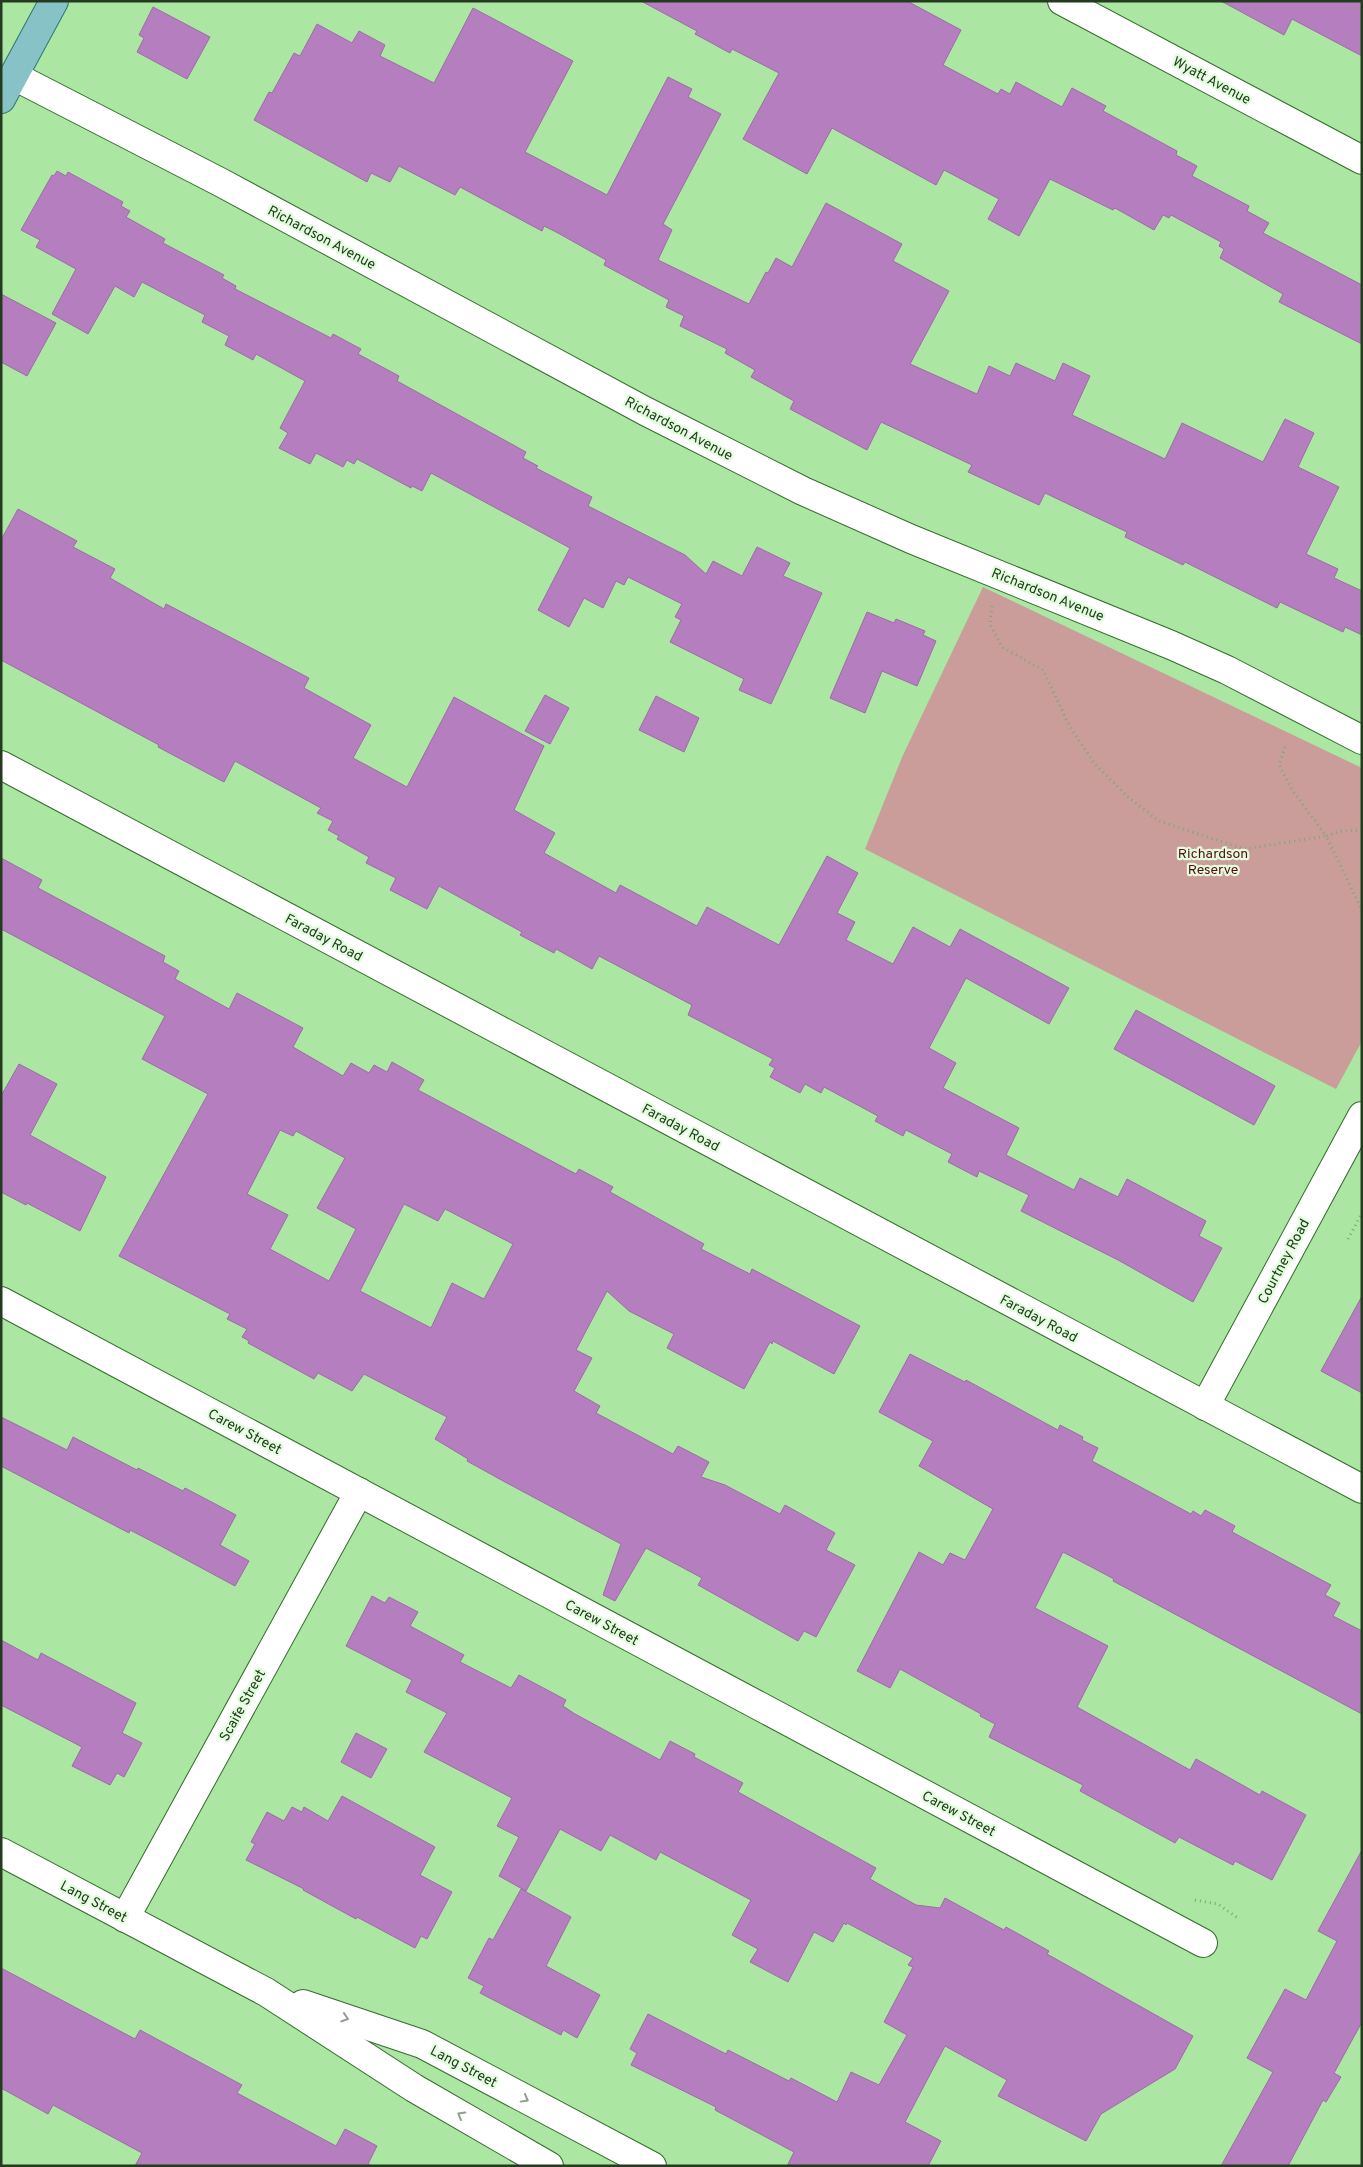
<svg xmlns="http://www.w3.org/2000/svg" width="1363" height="2167" font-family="Overpass,sans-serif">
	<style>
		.green { fill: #ca9d9b }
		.building { fill: #b57fbf; stroke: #9f6aa8; fill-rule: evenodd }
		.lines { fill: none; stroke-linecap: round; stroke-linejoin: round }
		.minor-casing { stroke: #356b2d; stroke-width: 30 }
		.major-casing { stroke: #2f7873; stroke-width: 30 }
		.path { stroke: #7ba973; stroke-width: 3; stroke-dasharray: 1 4; stroke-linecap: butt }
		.minor { stroke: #fff; stroke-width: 28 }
		.major { stroke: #86c2c6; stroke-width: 28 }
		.oneway { stroke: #929d90 }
		.labels { text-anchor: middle; stroke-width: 4.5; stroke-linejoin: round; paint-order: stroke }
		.street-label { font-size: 14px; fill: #243b20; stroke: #e1fedc }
		.park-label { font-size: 14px; fill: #5d0914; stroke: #e1fedc }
	</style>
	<rect width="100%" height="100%" fill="#abe6a2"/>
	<polygon class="green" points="983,587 1362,768 1362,1041 1336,1089 865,849 903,755"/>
	<g class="building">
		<polygon points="641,1 907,1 961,30 943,65 998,94 1001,89 1010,94 1016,82 1062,107 1072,88 1106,106 1103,111 1177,151 1176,155 1197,166 1192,176 1249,206 1247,211 1269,223 1263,233 1362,285 1362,344 1279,302 1283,294 1220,258 1224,249 1219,246 1221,242 1171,215 1169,218 1163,215 1154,230 1115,208 1113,210 1050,179 1019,236 988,219 999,199 944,170 936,185 832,128 807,174 743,139 779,73 732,49 730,53 695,34 697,31"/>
		<polygon points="1221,1 1362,1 1362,56 1292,19 1284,35"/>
		<polygon points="153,7 210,37 187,79 137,52 144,38 139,35"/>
		<polygon points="473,8 573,61 525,152 607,195 668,77 692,89 688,97 721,114 663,224 672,230 658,260 749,304 766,272 768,273 776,258 792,267 826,203 902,244 893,261 949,291 910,364 977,394 989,366 1010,376 1016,363 1055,381 1063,363 1090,376 1072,415 1165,459 1182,423 1263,462 1285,419 1314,433 1298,467 1339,487 1306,554 1338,569 1334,578 1362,591 1362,635 1345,627 1343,632 1280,602 1277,608 1185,562 1183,565 1125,537 1127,532 1045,493 1039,505 968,472 972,465 881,422 867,450 790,409 794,401 751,377 755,370 725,353 727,349 680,326 684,316 666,307 669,300 604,265 606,260 558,233 544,226 542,231 460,187 455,195 399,166 390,182 371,173 367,182 254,120 269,92 272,93 294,53 300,56 317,24 352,43 359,31 385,45 380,56 434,83"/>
		<polygon points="57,171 66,176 68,172 123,202 121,206 130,211 126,217 165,239 163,243 224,275 222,278 236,286 235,289 331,338 333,334 361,349 358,354 399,376 397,381 526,452 523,458 538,466 536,468 592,497 588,506 685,555 706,574 713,561 742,576 757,547 790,563 783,576 822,593 771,704 739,690 744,679 670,642 681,620 675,617 682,604 628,577 624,585 616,581 603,608 584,598 569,627 538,610 570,548 431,473 422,491 412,486 411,488 357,459 354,464 347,460 343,467 316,453 310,464 279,448 288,433 280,428 305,381 256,354 253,360 225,345 229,336 202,322 205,315 142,282 134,297 115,286 88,334 52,314 76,269 36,247 40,240 21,230 52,175 54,176"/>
		<polygon points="1,294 56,323 27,376 1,362"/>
		<polygon points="18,509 77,541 73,547 115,569 110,578 164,609 166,604 309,678 304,688 371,725 353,758 407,787 454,697 544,746 514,810 555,833 544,853 616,893 620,885 697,926 707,907 779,945 827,856 858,873 837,913 855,922 846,940 893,964 913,927 950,947 960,929 1069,988 1049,1024 966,978 929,1048 956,1063 943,1088 1019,1128 1006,1155 1074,1190 1080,1178 1118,1197 1127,1179 1206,1221 1199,1236 1222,1248 1193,1302 1118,1260 1021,1211 1029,1195 979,1171 977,1177 948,1162 952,1154 906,1130 903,1136 875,1121 878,1116 824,1087 821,1093 805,1084 800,1093 770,1077 775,1068 769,1065 773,1059 688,1015 692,1005 599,956 592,969 556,949 554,953 520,935 522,932 439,886 427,909 390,890 396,878 366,863 369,857 337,839 339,836 328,830 333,821 317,813 321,808 235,761 224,782 158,747 159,745 1,660 1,540"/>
		<polygon points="867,612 894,623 896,619 925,631 923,635 936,641 917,686 882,671 865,713 830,698"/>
		<polygon points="545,695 569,708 550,744 525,731"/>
		<polygon points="656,696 699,718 684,752 639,730"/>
		<path d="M1,858L42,880L38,888L165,956L163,962L179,971L175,979L229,1009L237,993L303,1028L293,1047L343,1076L351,1063L369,1073L374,1065L387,1072L392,1062L424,1080L418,1090L576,1174L579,1169L613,1187L610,1192L704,1244L701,1249L750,1274L752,1269L860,1326L834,1374L773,1341L772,1344L770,1342L744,1389L667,1348L674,1334L629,1311L607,1291L576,1350L592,1358L574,1391L600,1406L596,1413L673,1454L678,1446L709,1462L701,1477L725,1485L780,1514L785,1505L835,1533L826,1550L855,1565L816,1637L804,1631L798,1641L698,1585L702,1578L646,1548L615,1601L603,1595L621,1544L505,1482L467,1461L468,1459L435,1439L447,1417L364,1374L352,1391L318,1373L314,1379L248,1343L249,1341L242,1337L247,1329L227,1319L230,1314L119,1256L208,1094L142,1059L165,1016L1,929ZM280,1130L293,1136L296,1131L345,1158L317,1208L356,1229L329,1281L270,1249L288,1215L247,1194ZM404,1204L438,1221L445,1209L513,1244L484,1299L452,1283L431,1328L360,1291Z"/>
		<polygon points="1136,1010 1275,1086 1254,1125 1114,1049"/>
		<polygon points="19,1064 57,1084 30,1135 106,1177 80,1231 27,1203 26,1205 1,1192 1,1096"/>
		<polygon points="1362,1296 1362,1393 1321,1371"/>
		<polygon points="910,1354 965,1382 966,1380 1058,1430 1060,1425 1083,1437 1082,1440 1098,1448 1092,1461 1191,1514 1193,1511 1201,1516 1205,1510 1235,1526 1232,1532 1331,1585 1325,1595 1340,1603 1333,1616 1362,1631 1362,1714 1113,1581 1114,1579 1063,1552 1035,1608 1108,1646 1077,1707 1190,1770 1196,1759 1260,1795 1262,1791 1306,1815 1272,1880 1235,1861 1233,1865 1179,1837 1175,1843 1080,1791 1083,1785 989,1737 995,1724 980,1716 981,1714 900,1669 890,1688 857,1671 919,1552 943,1565 950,1553 965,1560 993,1509 919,1466 933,1441 879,1412"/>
		<polygon points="1,1417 67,1450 73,1437 137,1470 138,1468 183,1491 185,1488 236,1515 220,1545 249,1561 235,1586 159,1545 130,1530 129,1533 1,1466"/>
		<polygon points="372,1596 385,1603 389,1597 418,1612 410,1626 464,1655 460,1662 511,1688 519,1675 566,1700 563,1706 575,1714 660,1760 670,1741 695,1754 694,1757 743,1783 738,1792 876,1868 870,1879 916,1905 940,1908 945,1898 1004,1930 1006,1927 1049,1951 1047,1954 1193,2036 1175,2069 1101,2114 1086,2141 998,2096 1007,2080 945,2046 905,2122 941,2141 928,2166 787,2166 794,2152 715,2110 716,2107 631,2065 637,2053 630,2049 648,2014 726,2054 728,2050 789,2081 791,2078 837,2102 851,2072 879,2085 907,2035 884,2022 913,1967 908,1965 913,1958 847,1923 846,1925 844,1923 833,1942 814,1932 788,1982 750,1962 758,1949 732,1935 751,1900 660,1852 656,1860 610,1835 601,1851 560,1829 526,1891 499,1876 519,1837 497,1826 512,1798 424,1752 447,1713 406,1692 412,1680 346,1646"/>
		<polygon points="1,1640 38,1660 41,1653 136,1703 122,1733 142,1743 124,1777 117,1773 110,1785 72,1766 82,1747 1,1705"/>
		<polygon points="356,1733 387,1749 371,1778 341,1762"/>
		<polygon points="342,1796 435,1847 420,1875 452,1892 427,1939 421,1936 415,1948 357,1917 356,1919 303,1890 304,1889 246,1860 255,1844 251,1842 267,1812 284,1821 292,1807 302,1812 304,1807 328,1821"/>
		<polygon points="1362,1850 1362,2022 1334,2073 1341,2077 1326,2102 1323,2100 1288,2166 1221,2166 1273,2072 1247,2058 1285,1989 1306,2000 1337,1941 1318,1931"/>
		<polygon points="521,1889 571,1917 546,1966 600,1995 577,2038 563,2030 561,2035 480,1993 484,1986 468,1978 489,1938 493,1940"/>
		<polygon points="1,1968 135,2039 140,2030 205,2065 242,2085 237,2093 336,2146 345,2129 377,2146 368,2164 372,2166 135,2166 142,2153 53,2105 48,2114 1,2088"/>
	</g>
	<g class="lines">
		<defs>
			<g id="minor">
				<polyline points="1062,1 1362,160"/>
				<polyline points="14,76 220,182 645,411 803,491 911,539 1171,645 1227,670 1362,740"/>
				<polyline points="1,765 1362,1489"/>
				<polyline points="1,1301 1203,1943"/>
				<polyline points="1205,1406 1362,1116"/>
				<polyline points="1,1852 266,1992 414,2088 549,2166"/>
				<polyline points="125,1918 359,1492"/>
				<polyline points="303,2004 422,2044 652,2166"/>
			</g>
			<polyline id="major" points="1,99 54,1"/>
		</defs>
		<use href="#minor" class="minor-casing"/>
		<use href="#major" class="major-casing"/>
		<g class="path">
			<polyline points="992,606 990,624 1002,647 1043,670 1070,727 1094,763 1129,798 1159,821 1244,849 1326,836 1362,910"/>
			<polyline points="1285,747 1279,765 1291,788 1326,836 1341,831 1362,830"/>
			<polyline points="1348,1239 1362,1213"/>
			<polyline points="1195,1900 1218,1904 1239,1919"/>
		</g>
		<use href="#minor" class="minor"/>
		<use href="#major" class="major"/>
	</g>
	<defs><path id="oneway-chevron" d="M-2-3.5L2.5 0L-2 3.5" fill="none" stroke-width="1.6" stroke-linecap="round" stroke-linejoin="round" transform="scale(1.25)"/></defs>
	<g class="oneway">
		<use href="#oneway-chevron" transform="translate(345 2018) rotate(18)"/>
		<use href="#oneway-chevron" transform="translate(525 2099) rotate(29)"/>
		<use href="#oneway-chevron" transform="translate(461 2115) rotate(-150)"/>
	</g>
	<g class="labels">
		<g class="street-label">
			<text transform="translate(1212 80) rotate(28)" y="5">Wyatt Avenue</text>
			<text transform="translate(322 237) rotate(28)" y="5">Richardson Avenue</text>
			<text transform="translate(679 428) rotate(28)" y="5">Richardson Avenue</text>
			<text transform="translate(1048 594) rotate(22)" y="5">Richardson Avenue</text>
			<text transform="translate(324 937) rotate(28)" y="5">Faraday Road</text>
			<text transform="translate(681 1127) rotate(28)" y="5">Faraday Road</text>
			<text transform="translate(1283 1261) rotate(-62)" y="5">Courtney Road</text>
			<text transform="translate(1039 1318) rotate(28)" y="5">Faraday Road</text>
			<text transform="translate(245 1431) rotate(28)" y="5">Carew Street</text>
			<text transform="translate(602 1622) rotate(28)" y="5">Carew Street</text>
			<text transform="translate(242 1705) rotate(-61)" y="5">Scaife Street</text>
			<text transform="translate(959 1813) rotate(28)" y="5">Carew Street</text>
			<text transform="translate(94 1901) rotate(28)" y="5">Lang Street</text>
			<text transform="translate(464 2066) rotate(28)" y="5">Lang Street</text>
		</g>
		<g class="park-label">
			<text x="1213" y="858">Richardson<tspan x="1213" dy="16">Reserve</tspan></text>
		</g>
	</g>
	<rect width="1363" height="2167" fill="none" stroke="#243b20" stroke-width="5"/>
</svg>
